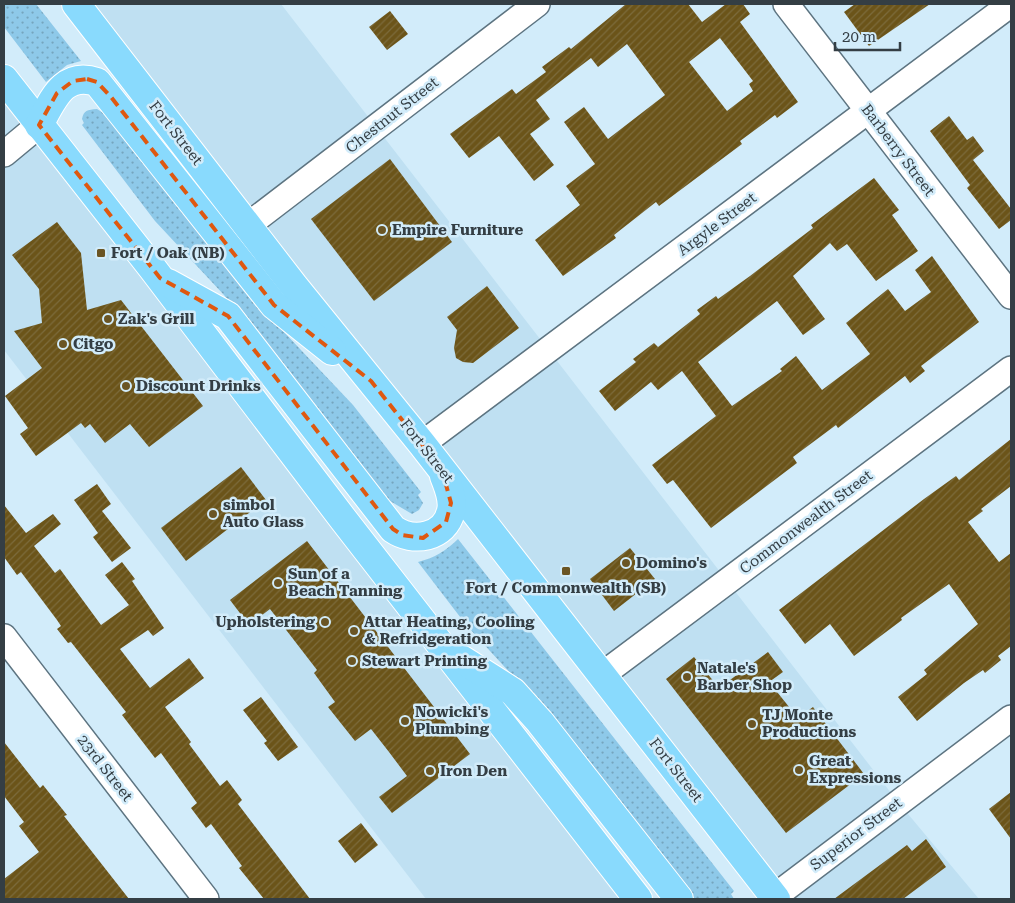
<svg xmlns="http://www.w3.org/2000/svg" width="1015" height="903" font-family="'Roboto Serif',serif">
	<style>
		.built { fill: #bfe0f2 }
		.grass { fill: url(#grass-dots) }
		.building { fill: url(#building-hatch); fill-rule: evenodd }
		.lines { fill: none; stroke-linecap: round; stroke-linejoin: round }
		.minor-casing { stroke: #5d7481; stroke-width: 28 }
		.major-casing { stroke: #fff; stroke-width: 30 }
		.minor { stroke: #fff; stroke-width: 25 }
		.major { stroke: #89dafd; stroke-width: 28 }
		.marked { fill: none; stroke: #df580f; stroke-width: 4; stroke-dasharray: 10 6; stroke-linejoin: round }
		.poi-dot { fill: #6a5524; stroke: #d2ecfa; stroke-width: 2 }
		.labels { text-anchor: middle; stroke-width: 5; stroke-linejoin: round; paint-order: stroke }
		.street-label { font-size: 15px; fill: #343e44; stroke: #d2ecfa }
		.poi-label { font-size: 15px; font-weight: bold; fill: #343e44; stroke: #d2ecfa; text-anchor: start }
	</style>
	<defs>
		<pattern id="grass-dots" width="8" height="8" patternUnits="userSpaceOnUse" patternTransform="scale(1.25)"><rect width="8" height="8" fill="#8ec9e9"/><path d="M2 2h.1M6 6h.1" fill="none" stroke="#75a5be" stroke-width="1.8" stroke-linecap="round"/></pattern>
		<pattern id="building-hatch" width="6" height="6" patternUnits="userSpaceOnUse" patternTransform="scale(1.25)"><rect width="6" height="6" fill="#6b5419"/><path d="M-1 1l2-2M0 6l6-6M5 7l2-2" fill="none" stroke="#7c6b3c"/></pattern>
	</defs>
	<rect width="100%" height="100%" fill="#d2ecfa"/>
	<g class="built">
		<polygon points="76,4 281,4 898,802 979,899 776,899"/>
		<polygon points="4,79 638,899 426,899 4,350"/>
	</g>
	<g class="grass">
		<polygon points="4,4 36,4 81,61 67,65 46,82 4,27"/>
		<path d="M97,109L105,114L265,312L353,405L421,492L418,495L423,503L419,510L412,514L390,501L385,504L224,295L155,221L82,125L84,123L82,119C84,110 87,110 97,109Z"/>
		<path d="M458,539L734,891L731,894L734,899H691L538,703L467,626L418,562C434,558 446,551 458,539Z"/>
	</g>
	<g class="building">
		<path d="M626,4H688L702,22L726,4H743L750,14L740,22L798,102L777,118L775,115L740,141L742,144L659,206L656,202L614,235L616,238L563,276L535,240L580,205L566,186L595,164L564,122L584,107L608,139L665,95L627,44L598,67L591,58L536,100L550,119L530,134L554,165L534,181L499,136L469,158L450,134L512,89L516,94L546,72L542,67L569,47L571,49ZM720,38L753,81L749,84L753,91L727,111L689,62Z"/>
		<polygon points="855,4 930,4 869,46 844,12"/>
		<polygon points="390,11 408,34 387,50 369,27"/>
		<polygon points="949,116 967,140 973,136 984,151 973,160 1011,209 1011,220 999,229 967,188 970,185 930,131"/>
		<polygon points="390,159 452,242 374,301 311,219"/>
		<polygon points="874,178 899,210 892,215 918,251 876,281 847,244 837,251 830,243 793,276 825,319 803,335 777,301 698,362 732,406 782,371 780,369 796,356 822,390 870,354 846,323 888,289 905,311 931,292 915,270 932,256 979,322 921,366 925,371 910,383 905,376 838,428 836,425 793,457 797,463 711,528 673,480 667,484 652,465 716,416 682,371 658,390 651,382 615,411 599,391 636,362 633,359 654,343 658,347 700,314 697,310 716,296 718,299 750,276 813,228 811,225"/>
		<polygon points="57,222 81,253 87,310 121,300 203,406 149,447 130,424 105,443 90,424 85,428 81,423 36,456 20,434 28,428 5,396 42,368 14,331 42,323 39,289 12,255"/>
		<polygon points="487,286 519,328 473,363 463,362 456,358 454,348 457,330 447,317"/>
		<polygon points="1011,439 1011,486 981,509 983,511 968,522 999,562 1011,553 1011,646 998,656 1001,660 985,673 983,670 964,683 917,721 898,697 927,674 924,670 978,624 949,584 901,618 902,620 854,656 830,624 805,644 779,610 924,499 956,476 959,480"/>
		<polygon points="241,467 266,500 186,561 161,528"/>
		<polygon points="97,484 111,504 102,511 131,548 112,562 93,537 98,533 74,500"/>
		<polygon points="4,505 26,533 53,514 61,524 34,546 55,573 60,569 101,625 129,605 105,575 122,562 135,579 132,581 164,628 153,636 148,630 120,649 150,688 189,658 204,678 165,707 191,742 189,744 220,786 227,780 242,800 238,804 310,899 264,899 239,868 242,866 211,824 206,828 191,808 197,803 161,753 155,758 122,715 126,712 71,642 68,643 57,629 61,626 57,620 21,572 17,575 4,557"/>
		<polygon points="307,541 470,754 392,813 379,797 407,776 389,752 371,729 355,741 328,707 335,702 314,673 317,670 270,609 249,625 230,600"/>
		<polygon points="630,548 655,579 614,611 590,579"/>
		<polygon points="768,652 783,672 769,682 798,718 813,707 864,774 786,833 666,679 694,657 719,688"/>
		<polygon points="261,697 298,747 278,761 264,743 267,741 243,710"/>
		<polygon points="4,742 40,788 43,785 67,815 64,816 129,899 4,899 4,879 39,852 19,826 24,822 4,796"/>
		<polygon points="1011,792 1011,839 989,809"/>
		<polygon points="361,823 378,845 355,863 338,841"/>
		<polygon points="926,839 946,867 903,899 834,899 907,845 912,851"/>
	</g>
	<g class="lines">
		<defs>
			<g id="minor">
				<polyline points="786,4 1011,296"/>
				<polyline points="4,154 39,125"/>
				<polyline points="247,226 537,4"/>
				<polyline points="422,444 1011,4"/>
				<polyline points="4,637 206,899"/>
				<polyline points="602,675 1011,369"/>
				<polyline points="774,897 1011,718"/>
			</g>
			<g id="major">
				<polyline points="76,4 294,286 422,444 776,899"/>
				<polyline points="4,79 153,269 343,519 638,899"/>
				<path d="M39,125C53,100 63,71 97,82L274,305L332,351"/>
				<path d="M168,283L228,316L393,529C413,543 445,538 451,511C454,499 448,487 444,476"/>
				<polyline points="461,659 513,692 540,722 679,899"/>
			</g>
		</defs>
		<use href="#minor" class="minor-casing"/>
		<use href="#major" class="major-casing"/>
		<use href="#minor" class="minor"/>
		<use href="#major" class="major"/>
	</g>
	<path class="marked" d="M87,79L97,82L111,97L274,305L371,381L442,470L451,503L446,522L423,538L402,535L393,529L228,316L160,278L39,125L57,93L73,81Z"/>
	<g class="poi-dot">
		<circle cx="382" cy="230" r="5"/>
		<rect x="96" y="248" width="10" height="10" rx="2.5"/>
		<circle cx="108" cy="319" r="5"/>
		<circle cx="63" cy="344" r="5"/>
		<circle cx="126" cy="386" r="5"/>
		<circle cx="213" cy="514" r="5"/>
		<circle cx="626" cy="563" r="5"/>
		<rect x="561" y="566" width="10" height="10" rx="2.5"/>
		<circle cx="278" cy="583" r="5"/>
		<circle cx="325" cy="622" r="5"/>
		<circle cx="354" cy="631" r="5"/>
		<circle cx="352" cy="661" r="5"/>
		<circle cx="687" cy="677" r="5"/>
		<circle cx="405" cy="721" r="5"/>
		<circle cx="752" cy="724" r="5"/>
		<circle cx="799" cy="770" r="5"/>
		<circle cx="430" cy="771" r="5"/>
	</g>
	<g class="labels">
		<g class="street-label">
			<text transform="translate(392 115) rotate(-38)" y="5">Chestnut Street</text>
			<text transform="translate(176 133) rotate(52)" y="5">Fort Street</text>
			<text transform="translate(898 150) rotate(53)" y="5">Barberry Street</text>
			<text transform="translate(717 224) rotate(-37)" y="5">Argyle Street</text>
			<text transform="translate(427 451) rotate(52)" y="5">Fort Street</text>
			<text transform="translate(806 522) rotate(-37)" y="5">Commonwealth Street</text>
			<text transform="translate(105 768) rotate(52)" y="5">23rd Street</text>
			<text transform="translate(676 770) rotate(52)" y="5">Fort Street</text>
			<text transform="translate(856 834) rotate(-37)" y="5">Superior Street</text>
		</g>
		<g class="poi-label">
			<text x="392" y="235">Empire Furniture</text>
			<text x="111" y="258">Fort / Oak (NB)</text>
			<text x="118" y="324">Zak's Grill</text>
			<text x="73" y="349">Citgo</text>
			<text x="136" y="391">Discount Drinks</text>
			<text x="223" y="510">simbol<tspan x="223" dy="17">Auto Glass</tspan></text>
			<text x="636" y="568">Domino's</text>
			<text x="288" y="579">Sun of a<tspan x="288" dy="17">Beach Tanning</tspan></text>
			<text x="566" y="593" text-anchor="middle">Fort / Commonwealth (SB)</text>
			<text x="315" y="627" text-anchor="end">Upholstering</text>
			<text x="364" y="627">Attar Heating, Cooling<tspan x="364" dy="17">&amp; Refridgeration</tspan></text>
			<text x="362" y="666">Stewart Printing</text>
			<text x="697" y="673">Natale's<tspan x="697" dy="17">Barber Shop</tspan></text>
			<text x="415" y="717">Nowicki's<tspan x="415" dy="17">Plumbing</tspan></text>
			<text x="762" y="720">TJ Monte<tspan x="762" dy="17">Productions</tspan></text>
			<text x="809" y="766">Great<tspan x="809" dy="17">Expressions</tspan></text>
			<text x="440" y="776">Iron Den</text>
		</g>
	</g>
	<rect width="1015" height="903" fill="none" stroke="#343e44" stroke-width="10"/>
	<path d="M835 42v8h65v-8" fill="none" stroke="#343e44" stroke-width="2.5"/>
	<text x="842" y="42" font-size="15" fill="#343e44" stroke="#d2ecfa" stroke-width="4" paint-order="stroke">20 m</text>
</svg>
